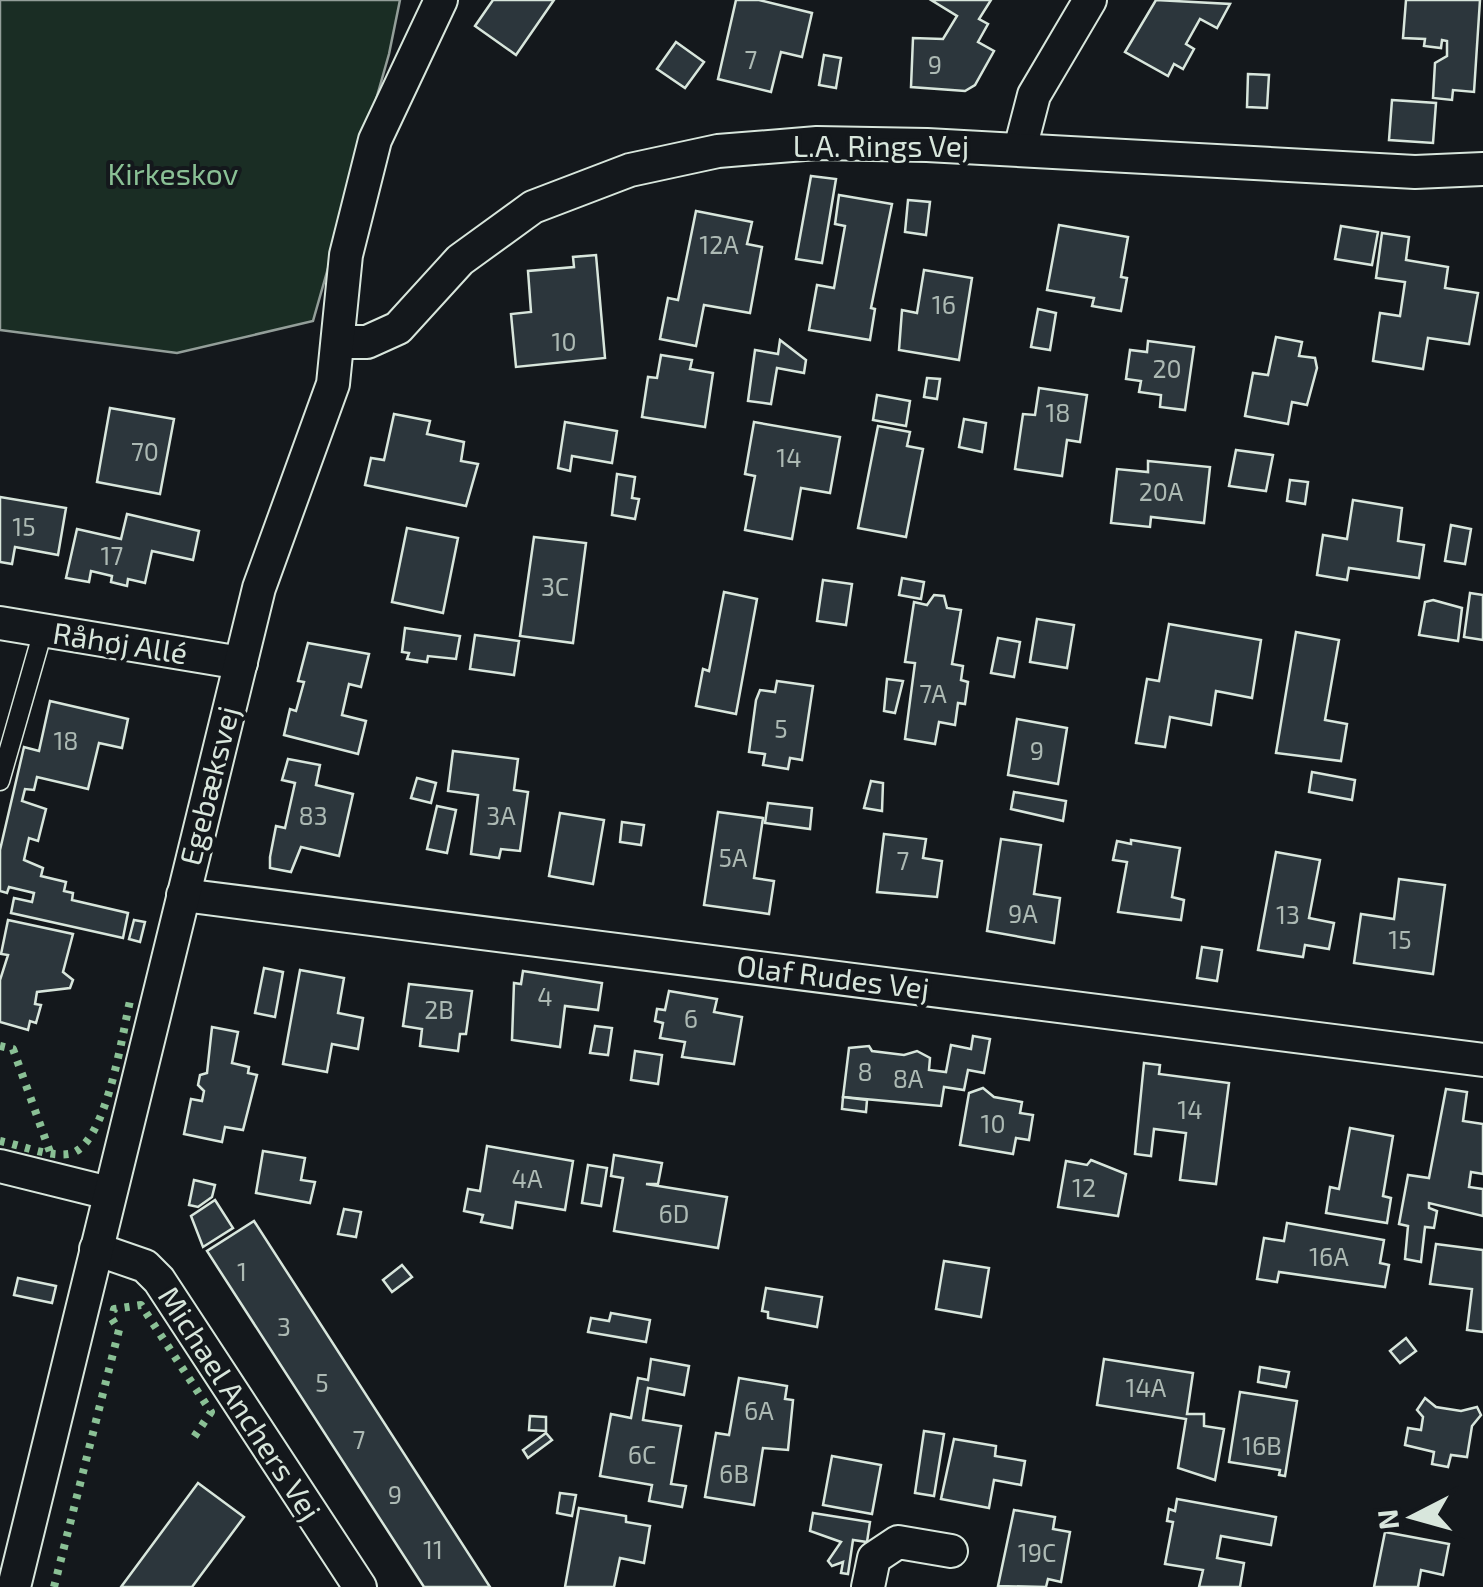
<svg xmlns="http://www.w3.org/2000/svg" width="1483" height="1587" font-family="'Exo 2',sans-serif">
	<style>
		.green { fill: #1a2d24; stroke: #939e99; stroke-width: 2.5 }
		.building { fill: #2c363c; stroke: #d8e6dc; stroke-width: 2.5 }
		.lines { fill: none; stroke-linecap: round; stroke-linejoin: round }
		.lane-casing { stroke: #d8e6dc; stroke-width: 21 }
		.street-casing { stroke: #d8e6dc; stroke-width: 36 }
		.lane { stroke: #14181c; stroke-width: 18 }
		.street { stroke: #14181c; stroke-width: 32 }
		.hedge { stroke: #8ac095; stroke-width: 8; stroke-dasharray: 5 8; stroke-linecap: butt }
		.labels { text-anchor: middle; stroke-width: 8; stroke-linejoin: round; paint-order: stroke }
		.number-label { font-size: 25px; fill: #adbab4 }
		.street-label { font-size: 30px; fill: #d8e6dc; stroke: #14181c }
		.park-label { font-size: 30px; fill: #8ac095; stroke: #14181c }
	</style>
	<rect width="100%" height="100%" fill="#14181c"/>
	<polygon class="green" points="0,0 400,0 389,54 313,321 177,353 0,330"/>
	<g class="building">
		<polygon points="493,0 554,0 516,55 475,26"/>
		<polygon points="736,0 759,0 812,13 802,57 781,52 771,92 718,79"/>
		<polygon points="931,0 991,0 979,19 988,24 978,42 994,51 975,85 965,91 911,87 913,38 943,39 957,16"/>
		<polygon points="1156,0 1230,4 1217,28 1200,19 1186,44 1194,49 1183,69 1174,64 1168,76 1125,52"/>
		<polygon points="1406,0 1480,0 1474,92 1453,90 1452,100 1433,98 1435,63 1447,56 1447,41 1442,40 1441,48 1424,46 1425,39 1403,38"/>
		<polygon points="676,42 704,62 685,88 657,69"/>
		<polygon points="824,55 841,58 836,88 819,85"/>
		<polygon points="1248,74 1269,75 1267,108 1247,107"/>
		<polygon points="1392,100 1436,103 1433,143 1389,140"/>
		<polygon points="811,176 836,179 822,263 796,259"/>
		<polygon points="839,195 892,204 871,308 875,309 870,340 809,330 817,285 834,288 845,226 835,224"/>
		<polygon points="908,200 930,202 926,235 905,232"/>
		<polygon points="696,211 752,222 747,244 762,247 750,313 704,305 696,346 660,339 668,298 678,300"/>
		<polygon points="1059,225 1128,237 1121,277 1127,278 1121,311 1092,306 1094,298 1047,290"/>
		<polygon points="1341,226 1378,232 1372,265 1335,259"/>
		<polygon points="1382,233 1409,237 1406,260 1448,267 1445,288 1478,293 1469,344 1428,338 1423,369 1373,361 1380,313 1400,316 1405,282 1376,278"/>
		<polygon points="596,255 605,358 516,367 511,314 531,312 528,271 574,267 573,257"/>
		<polygon points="924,270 972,278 959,360 899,350 902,310 917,313"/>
		<polygon points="1038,309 1056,313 1050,350 1031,347"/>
		<polygon points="1276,337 1302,342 1299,356 1315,358 1317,368 1307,405 1292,402 1288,424 1245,416 1253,373 1268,375"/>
		<polygon points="780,340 806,360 804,373 777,368 771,404 748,401 755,350 778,354"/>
		<polygon points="1148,341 1194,347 1185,410 1160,407 1161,395 1139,392 1141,381 1126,379 1130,350 1147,352"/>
		<polygon points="661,355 692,360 690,369 713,373 705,427 642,417 648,377 657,378"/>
		<polygon points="927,378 940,379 937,399 924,397"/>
		<polygon points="1039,388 1087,395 1080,442 1067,440 1062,476 1015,469 1023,414 1035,415"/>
		<polygon points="877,395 910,401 906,426 873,420"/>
		<polygon points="110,408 174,419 160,494 97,482"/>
		<polygon points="394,414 430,421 427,434 464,442 461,461 478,464 466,506 365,485 371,458 384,460"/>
		<polygon points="964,419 986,423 982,452 959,447"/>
		<polygon points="565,422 617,431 612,463 572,456 570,471 558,468"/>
		<polygon points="754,422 840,437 830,493 801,488 792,539 745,530 755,476 745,474"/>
		<polygon points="878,426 910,432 907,446 923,449 906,537 858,528"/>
		<polygon points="1236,450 1273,455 1266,491 1229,486"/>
		<polygon points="1148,461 1210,467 1204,523 1151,517 1150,527 1111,523 1117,469 1148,472"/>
		<polygon points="617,474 635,477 632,498 639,499 635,519 612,515"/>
		<polygon points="1290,480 1308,482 1305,504 1287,501"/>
		<polygon points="0,497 66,508 58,555 15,547 12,564 0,562"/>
		<polygon points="1353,500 1402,508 1398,541 1424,545 1419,578 1349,568 1347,580 1317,575 1323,535 1347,539"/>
		<polygon points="127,514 199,531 193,560 152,551 145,583 128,579 127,586 111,582 112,576 91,571 89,582 66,578 77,529 121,539"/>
		<polygon points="1451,525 1471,529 1465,564 1445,561"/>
		<polygon points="407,528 458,538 443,613 392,602"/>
		<polygon points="534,537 586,543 573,643 520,636"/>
		<polygon points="902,578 924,582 921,599 899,595"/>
		<polygon points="823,580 852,584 846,625 817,621"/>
		<polygon points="724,592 757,599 736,714 696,706 703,669 709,671"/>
		<polygon points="1470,593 1483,595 1483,640 1464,637"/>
		<polygon points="934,595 944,596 947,608 961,610 952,664 963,666 961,680 968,682 965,704 958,703 955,725 939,722 935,744 905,739 915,663 905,662 914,602 927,605"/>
		<polygon points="1433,600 1462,608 1458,641 1419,635 1425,602"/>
		<polygon points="1037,619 1074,625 1067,668 1030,662"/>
		<polygon points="1169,624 1261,640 1252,698 1216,691 1211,725 1170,717 1165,747 1136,743 1147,679 1159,681"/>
		<polygon points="405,628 460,636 456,659 428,656 427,662 407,659 409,653 402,652"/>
		<polygon points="1296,632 1339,640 1325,720 1347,724 1341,761 1276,753"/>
		<polygon points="475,635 519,641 514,675 470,669"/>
		<polygon points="998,638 1020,642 1014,677 991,673"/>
		<polygon points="308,643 369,654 361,687 349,684 342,715 366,721 358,754 284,735 290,709 296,711 304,682 298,681"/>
		<polygon points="887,679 903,681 895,713 884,711"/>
		<polygon points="777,681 813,686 802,760 790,758 788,769 763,765 765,754 749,752 756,700 760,690 775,692"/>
		<polygon points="50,701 128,719 122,748 99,743 88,789 37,777 34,790 25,789 22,801 46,809 38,841 29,838 24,860 43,868 41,876 66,882 64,891 73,893 72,900 128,913 123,938 11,913 14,898 32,902 34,893 9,887 7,893 0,891 0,850 24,747 39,751"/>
		<polygon points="1017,719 1067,728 1058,784 1008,775"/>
		<polygon points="453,751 518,759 514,790 528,792 520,851 501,849 499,858 471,854 478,795 448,791"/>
		<polygon points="288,759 320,765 316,785 353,794 339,856 301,847 291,872 270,868 270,857 276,826 285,828 295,783 282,780"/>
		<polygon points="1312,772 1355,780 1352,800 1309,792"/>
		<polygon points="417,778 436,783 431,803 411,798"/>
		<polygon points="871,781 883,783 882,811 864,808"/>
		<polygon points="1014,792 1066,801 1063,821 1011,809"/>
		<polygon points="768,803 812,808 810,829 765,823"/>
		<polygon points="437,806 456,810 447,853 427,849"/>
		<polygon points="718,812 763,818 754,878 774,881 769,914 704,905"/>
		<polygon points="560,813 604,820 593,884 549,876"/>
		<polygon points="622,822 644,825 641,845 620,842"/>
		<polygon points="884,834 926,839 923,858 942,861 937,897 877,892"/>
		<polygon points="1001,839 1041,845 1034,894 1060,898 1054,943 987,931"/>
		<polygon points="1131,840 1180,848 1172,897 1184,900 1181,920 1118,912 1127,862 1113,860 1117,841 1131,844"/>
		<polygon points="1276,852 1320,860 1309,918 1334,923 1329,949 1305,945 1303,957 1258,950"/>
		<polygon points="1399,879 1445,885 1433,974 1354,963 1361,914 1394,919"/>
		<polygon points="8,920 73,934 63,972 73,980 70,988 37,992 35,1004 41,1005 36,1023 30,1021 28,1030 0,1022 0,980 8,955 1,954"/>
		<polygon points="134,920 145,922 140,942 129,939"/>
		<polygon points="1202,947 1222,950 1217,981 1197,978"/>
		<polygon points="264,968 283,972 275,1017 255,1013"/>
		<polygon points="300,970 344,978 338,1013 363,1018 358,1049 332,1044 327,1072 283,1064"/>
		<polygon points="523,971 602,983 598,1010 565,1006 560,1047 512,1040 514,983 521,984"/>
		<polygon points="409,984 472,991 466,1034 460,1034 458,1051 420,1046 422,1029 403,1026"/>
		<polygon points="669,991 717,999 714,1012 742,1017 734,1064 682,1057 685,1042 660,1038 663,1023 655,1021 657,1009 665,1010"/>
		<polygon points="595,1026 612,1028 608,1055 590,1053"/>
		<polygon points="212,1027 238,1032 232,1063 249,1067 248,1073 257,1075 243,1130 225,1127 222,1142 184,1134 191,1099 202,1101 204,1091 198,1085 200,1075 207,1073"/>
		<polygon points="973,1036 990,1039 984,1073 968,1070 964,1090 944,1087 941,1106 843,1097 849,1048 869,1046 872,1051 904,1055 917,1051 930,1058 929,1070 946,1072 951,1045 971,1049"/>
		<polygon points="635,1051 662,1055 658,1084 631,1080"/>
		<polygon points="1144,1063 1160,1065 1159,1074 1229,1083 1216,1184 1180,1180 1186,1133 1154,1129 1151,1156 1135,1154"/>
		<polygon points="983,1088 994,1097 1022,1102 1020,1113 1033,1115 1029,1140 1016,1138 1013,1154 960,1145 969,1093"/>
		<polygon points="1446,1089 1467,1092 1463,1121 1483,1124 1483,1174 1471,1172 1469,1187 1483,1189 1483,1216 1429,1203 1429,1208 1437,1211 1434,1228 1425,1227 1421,1262 1405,1259 1408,1226 1399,1224 1408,1175 1429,1178"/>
		<polygon points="843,1097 867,1100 866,1112 842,1109"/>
		<polygon points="1350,1128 1393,1136 1383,1196 1391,1198 1387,1223 1326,1213 1330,1187 1339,1189"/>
		<polygon points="487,1146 573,1161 565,1210 516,1202 512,1228 481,1222 483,1215 464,1211 468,1189 480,1191"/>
		<polygon points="263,1151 305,1158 301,1180 315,1182 310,1203 256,1193"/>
		<polygon points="614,1155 662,1163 658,1184 646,1184 727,1197 718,1248 614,1231 623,1178 611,1176"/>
		<polygon points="1091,1160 1126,1174 1118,1216 1058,1207 1066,1161 1087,1165"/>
		<polygon points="588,1165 607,1168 601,1206 582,1203"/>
		<polygon points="194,1180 215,1185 212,1197 198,1207 189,1205"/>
		<polygon points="215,1200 233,1228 203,1247 191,1216"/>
		<polygon points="344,1209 361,1212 356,1237 338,1234"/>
		<polygon points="254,1221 490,1587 424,1587 207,1251"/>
		<polygon points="1287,1223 1384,1240 1380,1263 1389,1265 1385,1287 1279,1272 1277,1282 1257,1279 1264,1238 1284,1241"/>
		<polygon points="1436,1244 1483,1250 1483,1332 1467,1330 1472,1289 1430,1284"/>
		<polygon points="944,1261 989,1268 981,1317 936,1309"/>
		<polygon points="402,1265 412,1277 392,1292 383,1280"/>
		<polygon points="18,1278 56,1286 52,1303 14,1295"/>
		<polygon points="766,1288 822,1297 817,1327 768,1318 768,1312 762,1311"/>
		<polygon points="611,1313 650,1320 646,1342 588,1332 591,1318 609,1321"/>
		<polygon points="1406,1338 1416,1351 1400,1363 1390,1351"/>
		<polygon points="651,1359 689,1366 684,1395 648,1388 643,1420 681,1426 671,1484 686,1486 682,1507 649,1501 652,1485 600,1476 611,1414 631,1418 638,1378 648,1380"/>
		<polygon points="1104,1359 1193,1373 1187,1414 1204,1414 1204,1426 1224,1429 1215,1480 1178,1468 1186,1419 1097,1405"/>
		<polygon points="1260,1367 1289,1372 1286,1387 1258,1382"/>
		<polygon points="739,1378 787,1386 785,1399 793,1400 788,1450 763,1448 754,1505 705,1497 716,1433 729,1435"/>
		<polygon points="1240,1392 1297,1401 1285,1476 1279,1475 1280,1470 1229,1462"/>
		<polygon points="1425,1398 1436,1407 1461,1411 1477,1407 1481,1415 1472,1426 1467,1457 1451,1455 1448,1467 1432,1464 1434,1452 1405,1445 1408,1428 1421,1430 1423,1417 1417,1410"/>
		<polygon points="530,1416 546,1417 546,1431 529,1430"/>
		<polygon points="924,1431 944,1434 934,1496 915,1493"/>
		<polygon points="546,1433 552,1440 528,1458 523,1450"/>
		<polygon points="954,1439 996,1446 995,1456 1025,1461 1021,1485 994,1480 989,1508 941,1499"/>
		<polygon points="832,1456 881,1465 872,1514 823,1505"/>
		<polygon points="198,1483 244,1517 192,1587 121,1587"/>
		<polygon points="560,1493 576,1495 572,1516 557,1513"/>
		<polygon points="1177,1499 1276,1517 1271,1545 1221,1536 1217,1558 1244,1563 1240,1587 1199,1587 1203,1570 1165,1564 1173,1522 1167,1521 1169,1509 1175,1511"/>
		<polygon points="579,1508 626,1516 626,1522 650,1526 644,1563 620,1558 614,1587 565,1587"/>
		<polygon points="1014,1510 1055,1517 1053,1529 1070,1532 1061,1582 1048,1579 1046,1587 998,1586"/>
		<polygon points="813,1513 870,1522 867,1542 853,1540 848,1574 841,1573 843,1562 832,1566 828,1561 841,1542 810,1531"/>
		<polygon points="1385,1532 1449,1544 1443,1575 1421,1570 1418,1587 1374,1587"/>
	</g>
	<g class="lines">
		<defs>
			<polyline id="lane" points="0,781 43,631"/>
			<g id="street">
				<polyline points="1020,149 1034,95 1090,0"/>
				<polyline points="338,342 367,342 398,328 460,260 533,207 630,170 718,151 817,143 927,145 1415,172 1483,169"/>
				<polyline points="0,623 241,663"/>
				<polyline points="183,895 1483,1060"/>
				<polyline points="0,1166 109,1193"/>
				<polyline points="96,1249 145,1266 159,1280 360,1587"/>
				<polyline points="14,1587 259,588 333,384 346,255 375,140 441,0"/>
				<polyline points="868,1587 874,1558 898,1542 951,1551"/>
			</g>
		</defs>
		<use href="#lane" class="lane-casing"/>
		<use href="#street" class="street-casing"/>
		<use href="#lane" class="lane"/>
		<use href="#street" class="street"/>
		<g class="hedge">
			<polyline points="0,1046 13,1049 50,1152"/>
			<path d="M0,1141C20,1145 48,1157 69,1154C106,1147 122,1035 130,1001"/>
			<polyline points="54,1587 119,1330 112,1319 114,1309 141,1305 211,1412 194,1437"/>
		</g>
	</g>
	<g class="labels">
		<g class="number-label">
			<text x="751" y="69">7</text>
			<text x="935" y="74">9</text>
			<text x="719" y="254">12A</text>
			<text x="944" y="314">16</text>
			<text x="564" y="351">10</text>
			<text x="1167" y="378">20</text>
			<text x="1058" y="422">18</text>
			<text x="145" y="461">70</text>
			<text x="789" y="467">14</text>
			<text x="1161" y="501">20A</text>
			<text x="24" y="536">15</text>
			<text x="112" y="565">17</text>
			<text x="555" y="596">3C</text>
			<text x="933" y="703">7A</text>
			<text x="781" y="738">5</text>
			<text x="66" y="750">18</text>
			<text x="1037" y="760">9</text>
			<text x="313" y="825">83</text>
			<text x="501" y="825">3A</text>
			<text x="733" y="867">5A</text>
			<text x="903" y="870">7</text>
			<text x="1023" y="923">9A</text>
			<text x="1288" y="924">13</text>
			<text x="1400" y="949">15</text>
			<text x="545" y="1006">4</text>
			<text x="439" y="1019">2B</text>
			<text x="691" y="1028">6</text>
			<text x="865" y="1081">8</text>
			<text x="908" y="1088">8A</text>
			<text x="1190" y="1119">14</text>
			<text x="993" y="1133">10</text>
			<text x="527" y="1188">4A</text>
			<text x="1084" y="1197">12</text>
			<text x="674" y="1223">6D</text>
			<text x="1329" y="1266">16A</text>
			<text x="242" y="1281">1</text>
			<text x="284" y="1336">3</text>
			<text x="322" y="1392">5</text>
			<text x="1146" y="1397">14A</text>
			<text x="759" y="1420">6A</text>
			<text x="359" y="1449">7</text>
			<text x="1262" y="1455">16B</text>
			<text x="642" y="1464">6C</text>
			<text x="734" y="1483">6B</text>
			<text x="395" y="1504">9</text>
			<text x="433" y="1559">11</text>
			<text x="1037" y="1562">19C</text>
		</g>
		<g class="street-label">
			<text x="881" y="157">L.A. Rings Vej</text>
			<text transform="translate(120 644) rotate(9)" y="10">Råhøj Allé</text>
			<text transform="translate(210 786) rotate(-76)" y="10">Egebæksvej</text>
			<text transform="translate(833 978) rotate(7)" y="10">Olaf Rudes Vej</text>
			<text transform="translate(239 1404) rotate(57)" y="10">Michael Anchers Vej</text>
		</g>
		<g class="park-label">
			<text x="173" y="185">Kirkeskov</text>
		</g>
	</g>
	<g transform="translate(1413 1517) rotate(264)" stroke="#14181c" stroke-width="8" paint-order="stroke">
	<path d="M0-8L18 38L0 25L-18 38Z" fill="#d8e6dc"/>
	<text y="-15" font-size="28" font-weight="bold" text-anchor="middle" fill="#d8e6dc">N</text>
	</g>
</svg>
